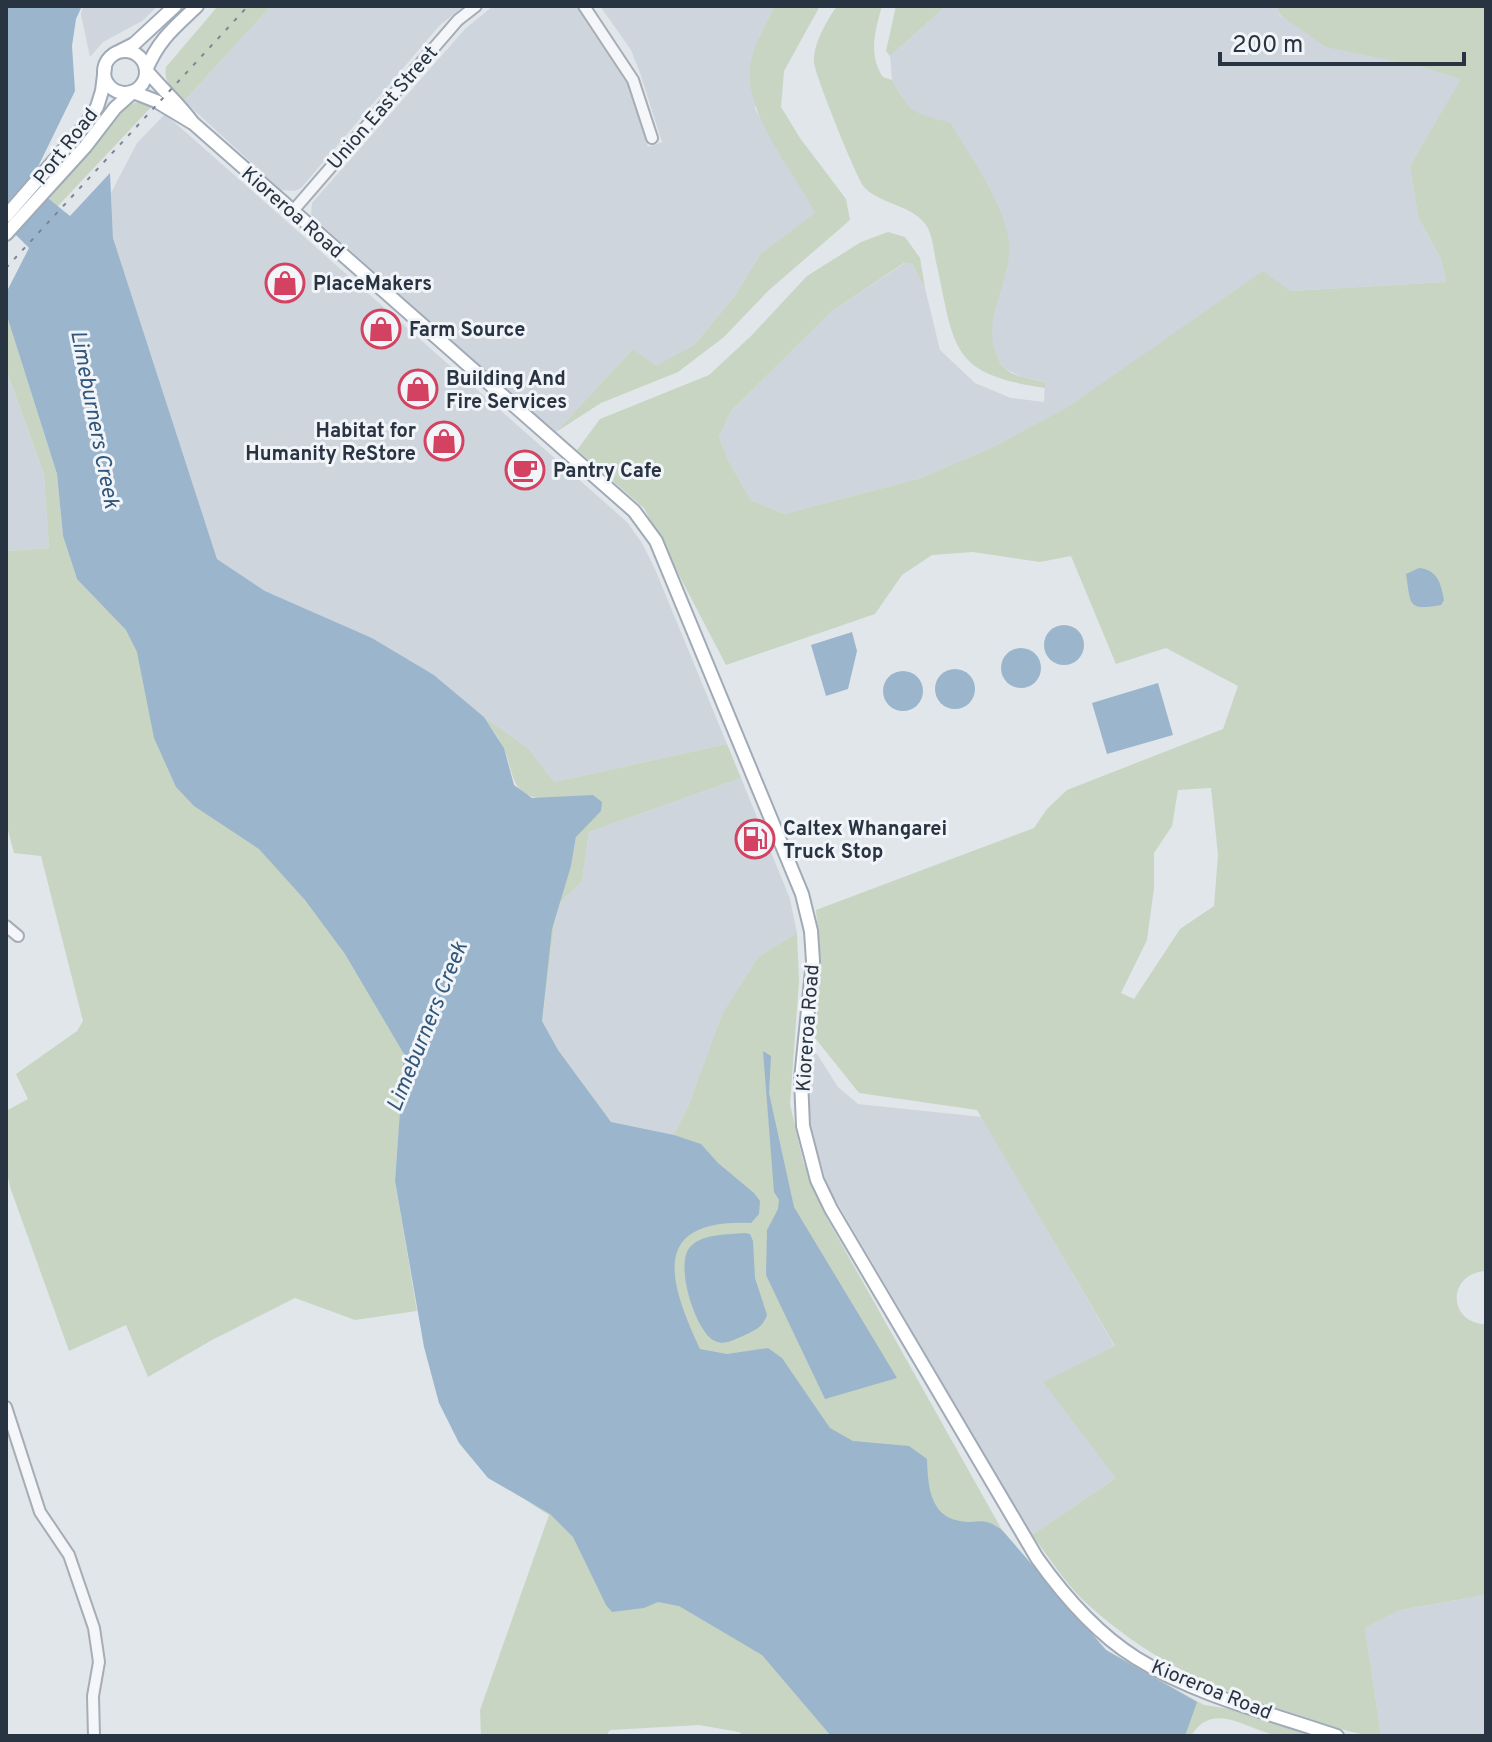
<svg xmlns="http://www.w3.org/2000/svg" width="1492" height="1742" font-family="Overpass,sans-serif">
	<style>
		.built { fill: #cfd5dd }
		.green { fill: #c8d5c2; fill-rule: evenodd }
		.water { fill: #9bb6cc }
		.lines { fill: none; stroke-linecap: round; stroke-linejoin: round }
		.minor-casing { stroke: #a6adb5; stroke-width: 14 }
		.major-casing { stroke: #a0abb7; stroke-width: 16 }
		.minor { stroke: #f4f6f9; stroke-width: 10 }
		.major { stroke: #fff; stroke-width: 12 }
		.rail { stroke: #7a8695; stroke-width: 2; stroke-dasharray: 4 8; stroke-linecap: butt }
		.labels { text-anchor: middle; stroke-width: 6; stroke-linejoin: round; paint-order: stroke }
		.street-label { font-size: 20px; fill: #293443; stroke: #f1f4f8 }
		.poi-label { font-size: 20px; font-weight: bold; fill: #293443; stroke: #f1f4f8; text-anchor: start }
		.water-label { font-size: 22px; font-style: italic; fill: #315679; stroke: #f1f4f8 }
	</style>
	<rect width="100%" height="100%" fill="#e1e6eb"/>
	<g class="built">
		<polygon points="83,6 158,6 142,21 103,42 90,57 81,15"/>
		<polygon points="271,6 464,6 439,26 301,188 295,191 281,190 184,101"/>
		<polygon points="493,6 576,6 613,56 627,82 648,147 662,142 640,73 631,50 600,6 775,6 759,37 755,109 816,213 761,253 734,297 694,345 656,367 633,349 556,432 317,221 311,214 312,203 465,29"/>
		<polygon points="946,6 1276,6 1280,16 1462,79 1410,166 1418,217 1441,259 1446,282 1290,291 995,446 921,478 784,514 751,500 728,460 719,437 731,411 832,311 905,263 912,264 925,288 940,350 975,383 1011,398 1044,402 1045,382 1022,377 1003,368 992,346 991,319 1007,270 950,122 921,116 906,104 892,80 890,56"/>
		<polygon points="165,114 627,522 642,543 655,569 727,744 554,782 528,748 484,717 434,675 372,638 265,591 217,559 113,238 111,193 137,143"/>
		<polygon points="6,369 44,474 49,548 6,551"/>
		<polygon points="741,778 790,899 797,933 759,956 724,1013 689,1104 674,1135 611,1122 558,1050 542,1021 557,906 582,881 589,832"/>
		<polygon points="810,1054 817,1054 838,1087 858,1104 982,1117 1115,1347 1116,1478 1032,1535 828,1187 810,1126"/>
		<polygon points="1486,1595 1486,1736 1381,1736 1365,1628 1400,1610"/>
	</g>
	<g class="green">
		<path d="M218,6H271L184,101C174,91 163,83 166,67Z"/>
		<path d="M775,6H820L784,71L781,107L800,138L846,199L850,220L768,291L724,337L678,372L601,403L556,432L633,349L656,366L694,345L734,297L761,253L815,213C794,171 746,117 750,69C752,47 765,25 775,6Z"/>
		<path d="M837,6H882C875,31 868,55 883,77L892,80C910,113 914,114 950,122C970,157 1006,205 1009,244C1012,285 979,318 998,358C999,360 1002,367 1004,368C1014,377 1032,379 1045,382V388C951,374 955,350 937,266C934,254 933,235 926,225C911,204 881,205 864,187C857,179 814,73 814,62C813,44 827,20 837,6Z"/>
		<polygon points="896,6 946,6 890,56 886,51"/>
		<path d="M1276,6H1486V1271C1447,1273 1447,1323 1486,1324V1595L1400,1610L1365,1628L1381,1736C1354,1736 1325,1723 1298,1715C1215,1690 1151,1662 1085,1602C1065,1583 1049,1557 1032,1535L1116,1478L1043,1382L1115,1346L977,1110L859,1093L815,1038L821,962L816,910L1034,828L1047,809L1067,790L1223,729L1238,686L1166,648L1116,664L1071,556L1040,562L973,552L932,555L902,575L875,614L726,665L644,508L577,450L600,419L709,375L751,336L807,276L861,242L888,232L905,237L920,258L925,288L912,264L904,263L832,311L731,411L719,437L728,460L751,500L784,514L921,478L995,446L1068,407L1263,271L1290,291L1446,282L1441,259L1418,217L1410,166L1461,79L1419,66L1326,47L1280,15ZM1211,788L1218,855L1214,906L1180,929L1134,999L1121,993L1147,940L1154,888V853L1172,826L1178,790Z"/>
		<polygon points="144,100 155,103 57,207 49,199 128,105"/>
		<polygon points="6,313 57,474 63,536 77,579 139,597 444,1024 403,1072 395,1181 417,1311 355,1320 295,1298 212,1340 148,1377 126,1325 69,1351 10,1187 6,1167 6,1111 28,1099 16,1074 77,1031 83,1021 41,856 14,853 6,823 6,551 49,548 44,474 6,369"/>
		<path d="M484,717L528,748L554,782L727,744L741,778L589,832L582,881L557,906L542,1021L558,1050L611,1122L674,1135L689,1104L723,1013L759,956L797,933L799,981L790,1104L803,1161L823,1211L1002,1530L1106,1650L1204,1705L1231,1709L1312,1736C1301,1736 1289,1738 1279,1736C1247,1730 1213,1699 1191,1736H1053L449,1184L571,866L576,837L547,799C511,797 515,778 505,751C500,739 491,728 484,717Z"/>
		<polygon points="528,1502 1021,1736 744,1736 739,1732 699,1725 610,1730 606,1736 481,1736 480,1710 549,1515"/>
	</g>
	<g class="water">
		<path d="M6,6H82L76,19L72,46L75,91L34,175L49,199L70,216L110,173L113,238L217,559L265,591L372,638L434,675L484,717L504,748L514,785L532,798L593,795L602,802L601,811L576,837L571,866L552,929L542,1021L558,1050L611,1122L674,1135L701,1144L718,1163L754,1193L760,1201L759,1214L751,1223C648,1219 669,1282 700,1349L727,1354L768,1348L782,1358L830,1428L853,1441L909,1446L927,1459C928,1484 929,1516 960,1521C981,1525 980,1515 1002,1530L1106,1650L1197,1702L1185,1736H831L762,1655L679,1606L658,1602L644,1608L612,1612L606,1605L573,1537L550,1514L488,1478L459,1443L439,1403L424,1347L395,1181L404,1054L345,954L305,900L259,849L194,806L176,787L154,738L137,652L126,630L77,579L63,536L57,474L6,313V293L29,248L6,225Z"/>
		<path d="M1419,568C1438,570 1441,584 1444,600L1441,605C1407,611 1411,605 1406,574Z"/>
		<circle cx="1064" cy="645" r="20"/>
		<polygon points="852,632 857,651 848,689 826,696 811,645"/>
		<circle cx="1021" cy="668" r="20"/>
		<circle cx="955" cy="689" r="20"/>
		<circle cx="903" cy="691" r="20"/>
		<polygon points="1158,683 1173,735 1107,754 1092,703"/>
		<polygon points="763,1051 771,1056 769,1093 794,1207 897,1378 825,1399 766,1275 767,1230 778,1209 779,1200 774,1192"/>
		<path d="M745,1233L750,1234L753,1241L755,1278L767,1315C763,1327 755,1330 745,1335C735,1339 725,1346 715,1341C696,1334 673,1262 691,1246C704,1233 728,1235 745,1233Z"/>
	</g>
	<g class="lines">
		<defs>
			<g id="minor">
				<polyline points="584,6 633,80 652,138"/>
				<polyline points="292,212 458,20 476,6"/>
				<polyline points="6,926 18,936"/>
				<polyline points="6,1407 40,1512 69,1555 94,1628 99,1662 93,1696 94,1736"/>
			</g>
			<g id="major">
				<path d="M197,6C174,28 159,39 146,70C161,88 179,104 193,123L634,511L656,541L802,894L811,931L813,961L801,1079L803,1126L817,1180L831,1209L1037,1558C1064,1596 1096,1633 1136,1658C1197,1696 1270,1713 1337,1736"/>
				<polyline points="120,51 134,44 175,6"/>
				<circle cx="125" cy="72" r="21"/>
				<polyline points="6,216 86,124 97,107 102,91 105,67"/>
				<polyline points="6,234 85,147 115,108 133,92 156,101 191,122"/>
			</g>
		</defs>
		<use href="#minor" class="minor-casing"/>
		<use href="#major" class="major-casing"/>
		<use href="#minor" class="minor"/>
		<use href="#major" class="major"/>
		<polyline class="rail" points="6,268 248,6"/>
	</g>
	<defs>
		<symbol id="shop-ring" viewBox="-11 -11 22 22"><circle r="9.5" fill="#f1f4f8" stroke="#d44261" stroke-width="1.5"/><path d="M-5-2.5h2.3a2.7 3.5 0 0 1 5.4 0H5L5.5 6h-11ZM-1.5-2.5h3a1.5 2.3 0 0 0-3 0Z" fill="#d44261"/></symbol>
		<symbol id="cafe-ring" viewBox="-11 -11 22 22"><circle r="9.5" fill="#f1f4f8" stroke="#d44261" stroke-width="1.5"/><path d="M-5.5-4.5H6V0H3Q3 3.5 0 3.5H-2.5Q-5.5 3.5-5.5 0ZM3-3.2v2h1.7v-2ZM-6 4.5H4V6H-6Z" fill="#d44261"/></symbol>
		<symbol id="fuel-ring" viewBox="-11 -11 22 22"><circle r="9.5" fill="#f1f4f8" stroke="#d44261" stroke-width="1.5"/><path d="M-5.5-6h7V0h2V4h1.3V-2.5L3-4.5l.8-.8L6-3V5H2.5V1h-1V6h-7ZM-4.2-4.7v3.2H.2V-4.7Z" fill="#d44261"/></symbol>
	</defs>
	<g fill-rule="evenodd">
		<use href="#shop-ring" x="263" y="261" width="44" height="44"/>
		<use href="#shop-ring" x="359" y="307" width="44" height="44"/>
		<use href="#shop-ring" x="396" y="367" width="44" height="44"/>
		<use href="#shop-ring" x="422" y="419" width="44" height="44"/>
		<use href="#cafe-ring" x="503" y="448" width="44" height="44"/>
		<use href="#fuel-ring" x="733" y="817" width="44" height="44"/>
	</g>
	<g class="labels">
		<g class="street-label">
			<text transform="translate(382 107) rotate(-49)" y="7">Union East Street</text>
			<text transform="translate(65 146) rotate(-52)" y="7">Port Road</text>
			<text transform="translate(293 212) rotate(41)" y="7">Kioreroa Road</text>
			<text transform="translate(807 1028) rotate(-86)" y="7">Kioreroa Road</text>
			<text transform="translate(1212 1689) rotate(22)" y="7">Kioreroa Road</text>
		</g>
		<g class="poi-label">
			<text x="313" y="290">PlaceMakers</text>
			<text x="409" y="336">Farm Source</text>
			<text x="446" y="385">Building And<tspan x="446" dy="23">Fire Services</tspan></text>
			<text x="416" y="437" text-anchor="end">Habitat for<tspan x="416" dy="23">Humanity ReStore</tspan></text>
			<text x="553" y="477">Pantry Cafe</text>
			<text x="783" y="835">Caltex Whangarei<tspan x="783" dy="23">Truck Stop</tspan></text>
		</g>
		<g class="water-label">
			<text transform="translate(96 419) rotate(79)" y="8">Limeburners Creek</text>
			<text transform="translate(426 1026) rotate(-68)" y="8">Limeburners Creek</text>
		</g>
	</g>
	<rect width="1492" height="1742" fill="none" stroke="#293443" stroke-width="16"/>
	<path d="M1220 52v12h244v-12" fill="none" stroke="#293443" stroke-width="4"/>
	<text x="1232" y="52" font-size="24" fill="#293443" stroke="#f1f4f8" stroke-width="6" paint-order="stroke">200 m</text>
</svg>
